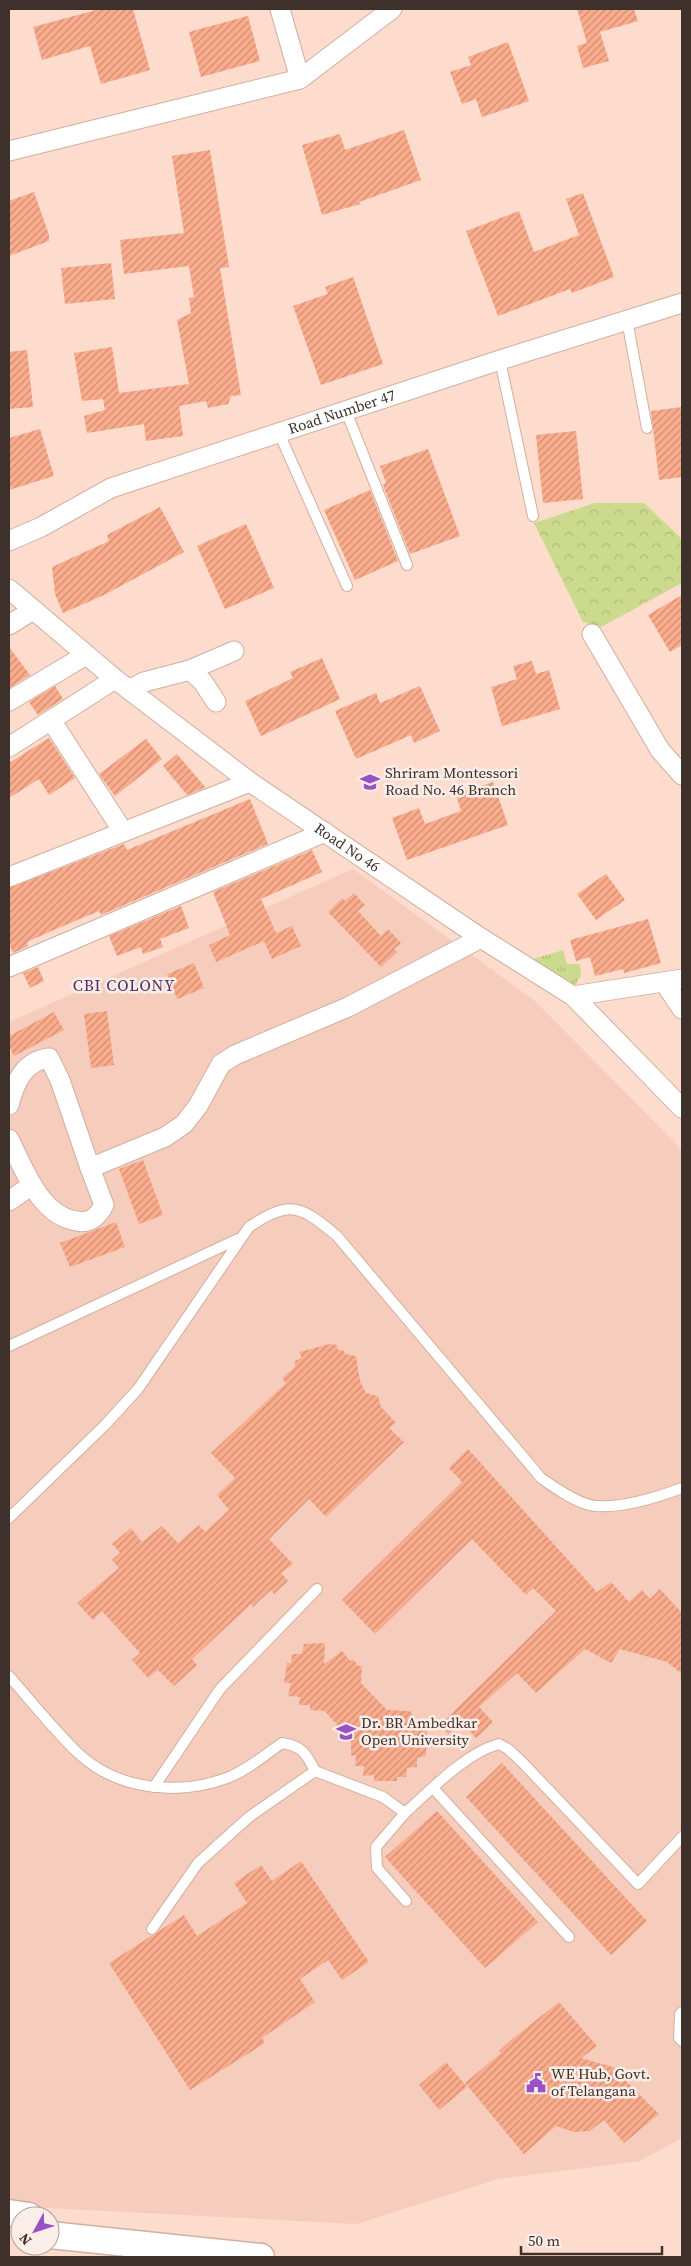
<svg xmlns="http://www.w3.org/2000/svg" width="691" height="2266" font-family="'Source Serif 4',serif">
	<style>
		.built { fill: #f6cdbc }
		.grass { fill: url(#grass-tufts) }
		.park { fill: url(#park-crowns) }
		.building { fill: url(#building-hatch) }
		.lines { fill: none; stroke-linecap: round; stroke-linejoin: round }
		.lane-casing { stroke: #d0afa1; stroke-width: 12 }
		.street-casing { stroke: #d0afa1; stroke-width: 21 }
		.secondary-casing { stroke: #d0afa1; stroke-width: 29 }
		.lane { stroke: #fff; stroke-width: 10 }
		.street { stroke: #fff; stroke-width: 19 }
		.secondary { stroke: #fff; stroke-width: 26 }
		.labels { text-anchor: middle; stroke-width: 5; stroke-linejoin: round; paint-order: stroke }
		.street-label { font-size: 15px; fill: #3e312b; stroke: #fbede7 }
		.poi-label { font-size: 15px; fill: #3e312b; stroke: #fbede7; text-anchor: start }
		.neighbourhood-label { font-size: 16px; letter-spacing: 1px; fill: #502e66; stroke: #fbede7 }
	</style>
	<defs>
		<pattern id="grass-tufts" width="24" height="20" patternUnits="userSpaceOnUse" patternTransform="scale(1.25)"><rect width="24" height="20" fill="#ccda8d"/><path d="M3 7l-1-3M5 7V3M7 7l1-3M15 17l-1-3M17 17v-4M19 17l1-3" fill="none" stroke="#b0bc7a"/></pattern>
		<pattern id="park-crowns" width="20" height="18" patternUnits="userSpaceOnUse" patternTransform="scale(1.25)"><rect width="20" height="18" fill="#ccda8d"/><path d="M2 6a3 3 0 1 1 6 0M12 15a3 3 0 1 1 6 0" fill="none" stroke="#b0bc7a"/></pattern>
		<pattern id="building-hatch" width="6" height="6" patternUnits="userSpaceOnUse" patternTransform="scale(1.25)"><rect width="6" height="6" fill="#fbac8d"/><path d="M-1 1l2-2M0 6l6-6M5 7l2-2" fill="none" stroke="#cd8d73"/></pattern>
	</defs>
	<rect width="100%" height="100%" fill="#fddbcd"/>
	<polygon class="built" points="353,869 535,1001 682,1150 682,2138 640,2161 498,2179 356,2224 9,2206 9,1022"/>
	<polygon class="grass" points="563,950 567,964 580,964 581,976 574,986 530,960"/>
	<polygon class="park" points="595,503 644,503 682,539 682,583 601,627 583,622 534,523"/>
	<g class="building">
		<polygon points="100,9 133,9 150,70 101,84 90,46 42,60 33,27"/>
		<polygon points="577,9 634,9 638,21 600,32 609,61 583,68 577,46 587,43"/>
		<polygon points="248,16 260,61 201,77 189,32"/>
		<polygon points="508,42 529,101 482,117 476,99 462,104 450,72 471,65 468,57"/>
		<polygon points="404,130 421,180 359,202 360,204 322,215 302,145 340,134 345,150"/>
		<polygon points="210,150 229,267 220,268 241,395 231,396 228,404 208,408 206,401 179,406 183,436 146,441 144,424 87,433 84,416 105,410 103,399 82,401 74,353 112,347 119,393 189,384 177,320 191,313 189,298 194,297 189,266 124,274 120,240 184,233 172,156"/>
		<polygon points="34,192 49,235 49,241 9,256 9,201"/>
		<polygon points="583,193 614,277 572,293 570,289 498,316 466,231 519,211 534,252 579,235 566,199"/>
		<polygon points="111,263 115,299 65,304 61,268"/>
		<polygon points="353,277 383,364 321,385 293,306 328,294 325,287"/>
		<polygon points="27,350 33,407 9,409 9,352"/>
		<polygon points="682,407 682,477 659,480 651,411"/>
		<polygon points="40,429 54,476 9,490 9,438"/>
		<polygon points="576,431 583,499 543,503 536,435"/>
		<polygon points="428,449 460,536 410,554 383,485 386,483 380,466"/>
		<polygon points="370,490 398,561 355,580 324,510"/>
		<polygon points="160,507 184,552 104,595 63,613 55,594 52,567 109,541 107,535"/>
		<polygon points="246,524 274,588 225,609 197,546"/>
		<polygon points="682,595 682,645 670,652 648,615"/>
		<polygon points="9,647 30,675 9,688"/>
		<polygon points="322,658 340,699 261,736 245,701 293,678 290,672"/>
		<polygon points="532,661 536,674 549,670 560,709 502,726 491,687 517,679 513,666"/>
		<polygon points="55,686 63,699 38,715 29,702"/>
		<polygon points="420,686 440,731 414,743 411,735 356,759 335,711 376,693 380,703"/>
		<polygon points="49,738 75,778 49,795 39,779 9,798 9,763"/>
		<polygon points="146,739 162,759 115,796 99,774"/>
		<polygon points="177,754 205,787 204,788 187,795 163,766"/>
		<polygon points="493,782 508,825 407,860 392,818 419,808 425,824 461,811 456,795"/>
		<polygon points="250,799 268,844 101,915 99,911 56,929 29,941 27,943 28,946 13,953 9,944 9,888 124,844 127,850"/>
		<polygon points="312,850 322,872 261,899 276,933 292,926 301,946 272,959 264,941 216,962 209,945 230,935 213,892"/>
		<polygon points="606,874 625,900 596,920 577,894"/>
		<polygon points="354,893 365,905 358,911 381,936 388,929 401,943 394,949 397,952 381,967 328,912 342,898 345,901"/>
		<polygon points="181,906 189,928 160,939 163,947 143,954 141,947 117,956 109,936"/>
		<polygon points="648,919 661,963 624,973 623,969 595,976 590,957 576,961 570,940"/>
		<polygon points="194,963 204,988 177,999 167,974"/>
		<polygon points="38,967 44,981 30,988 23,973"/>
		<polygon points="107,1011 114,1065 91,1068 84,1014"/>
		<polygon points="54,1012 64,1030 14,1056 9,1046 9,1036"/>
		<polygon points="143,1160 163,1215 139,1224 119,1169"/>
		<polygon points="116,1222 125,1247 70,1267 60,1243"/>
		<polygon points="330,1344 337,1345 338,1350 343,1350 345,1354 356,1356 360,1381 366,1393 378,1396 381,1407 396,1423 389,1428 404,1442 326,1517 309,1499 269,1539 293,1564 281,1573 288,1581 274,1594 271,1590 253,1607 251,1604 192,1659 197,1665 174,1686 158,1670 148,1678 132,1660 140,1653 102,1611 93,1620 77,1603 119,1568 112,1560 120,1553 112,1544 131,1528 142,1542 162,1526 178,1543 199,1525 205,1532 229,1510 217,1495 235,1478 211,1453 286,1383 282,1378 295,1367 295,1361 302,1358 299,1352"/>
		<polygon points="468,1449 597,1592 611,1582 629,1602 642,1590 650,1599 660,1589 682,1613 682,1674 667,1662 620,1649 611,1663 585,1649 536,1693 517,1673 479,1707 493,1722 476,1738 461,1722 448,1734 440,1725 556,1611 533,1588 526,1595 472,1539 375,1634 342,1600 462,1482 449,1468"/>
		<polygon points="325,1643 324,1664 342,1651 350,1661 353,1659 358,1666 362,1666 361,1683 387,1710 410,1711 419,1725 427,1727 426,1756 417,1758 417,1767 407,1768 406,1777 397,1777 397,1781 374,1781 374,1775 363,1776 364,1766 355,1766 356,1755 351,1756 351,1741 325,1711 310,1710 310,1705 299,1705 300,1697 288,1696 291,1683 284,1683 287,1663 291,1663 292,1654 302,1654 304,1644"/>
		<polygon points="502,1763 647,1921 611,1955 466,1797"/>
		<polygon points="437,1811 538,1922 485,1968 385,1857"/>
		<polygon points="301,1861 369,1962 342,1980 328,1960 300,1979 315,2002 262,2038 265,2043 190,2090 109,1963 184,1915 197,1936 247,1903 234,1883 261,1865 272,1881"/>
		<polygon points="559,2002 597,2046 581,2058 623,2070 619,2074 659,2114 624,2143 604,2120 590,2131 574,2132 556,2126 524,2154 465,2083 501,2053 499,2051 511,2040"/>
		<polygon points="446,2062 467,2087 439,2110 419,2085"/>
	</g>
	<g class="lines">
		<defs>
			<g id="lane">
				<polyline points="627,320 647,428"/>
				<polyline points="500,360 533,516"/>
				<polyline points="346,411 407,565"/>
				<polyline points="279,433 347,586"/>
				<polyline points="9,1346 238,1239"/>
				<path d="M9,1518L105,1425L138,1389L249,1227C291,1199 301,1206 337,1236L541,1478C555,1488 579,1505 596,1506C623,1508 658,1497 682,1488"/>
				<path d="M9,1676C31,1701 53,1729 78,1753C117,1790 178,1796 227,1778C246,1771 265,1755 282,1743C302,1746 306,1753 315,1771L383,1797L405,1813C431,1790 465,1753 499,1744L508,1749L522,1762L638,1884L682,1837"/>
				<polyline points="154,1787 220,1689 317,1589"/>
				<polyline points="433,1788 569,1937"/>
				<polyline points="405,1813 376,1847 377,1868 406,1901"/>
				<polyline points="152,1929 198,1863 249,1817 315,1771"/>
				<polyline points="682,2012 680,2014 679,2038 682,2041"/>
			</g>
			<g id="street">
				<polyline points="280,9 300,79"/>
				<polyline points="9,151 300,79 392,9"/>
				<path id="s1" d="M9,541L41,527L111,488L500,360L682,303"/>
				<path id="s2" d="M9,589L115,679L250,782L481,938L573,996L682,1108"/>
				<polyline points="9,625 33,610"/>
				<polyline points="592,634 660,750 682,775"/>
				<polyline points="190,670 203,682 216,702"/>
				<polyline points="129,690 144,682 190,670 234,651"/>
				<polyline points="9,701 86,655"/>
				<polyline points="51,720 122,830"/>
				<polyline points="9,747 115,679"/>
				<polyline points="9,877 250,782"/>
				<polyline points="9,967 325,832"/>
				<polyline points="664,982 682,1009"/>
				<polyline points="573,996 682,979"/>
				<path d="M9,1105C15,1082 24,1061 49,1058L60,1080L90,1168L165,1137L184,1124L198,1106L221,1064L235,1055L348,1007L481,938"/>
				<path d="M9,1139C24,1169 40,1216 77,1221C90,1224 98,1216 104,1205L90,1168"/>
				<polyline points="9,1201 32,1185"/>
			</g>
			<g id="secondary">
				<polyline points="9,2213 29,2216"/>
				<polyline points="50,2235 261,2257"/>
			</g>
		</defs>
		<use href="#lane" class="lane-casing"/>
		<use href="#street" class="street-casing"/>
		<use href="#secondary" class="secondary-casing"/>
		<use href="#lane" class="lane"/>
		<use href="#street" class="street"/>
		<use href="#secondary" class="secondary"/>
	</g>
	<defs>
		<symbol id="university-bare" viewBox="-9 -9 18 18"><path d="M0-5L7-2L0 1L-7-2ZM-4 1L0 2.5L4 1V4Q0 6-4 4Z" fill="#9952c5" stroke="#fbede7" stroke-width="2.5" paint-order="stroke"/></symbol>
		<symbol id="civic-bare" viewBox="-9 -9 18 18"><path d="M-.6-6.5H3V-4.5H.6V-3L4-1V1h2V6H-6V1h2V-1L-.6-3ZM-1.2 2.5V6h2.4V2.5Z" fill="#9952c5" stroke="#fbede7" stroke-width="2.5" paint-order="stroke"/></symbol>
	</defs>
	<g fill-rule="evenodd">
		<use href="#university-bare" x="356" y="768" width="28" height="28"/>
		<use href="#university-bare" x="332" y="1718" width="28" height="28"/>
		<use href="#civic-bare" x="522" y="2069" width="28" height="28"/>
	</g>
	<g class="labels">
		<g class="street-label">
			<text dy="5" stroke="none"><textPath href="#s1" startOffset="358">Road Number 47</textPath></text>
			<text dy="5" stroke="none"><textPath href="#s2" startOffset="426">Road No 46</textPath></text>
		</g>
		<g class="poi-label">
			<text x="385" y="778">Shriram Montessori<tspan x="385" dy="17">Road No. 46 Branch</tspan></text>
			<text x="361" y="1728">Dr. BR Ambedkar<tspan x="361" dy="17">Open University</tspan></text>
			<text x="551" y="2079">WE Hub, Govt.<tspan x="551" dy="17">of Telangana</tspan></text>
		</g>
		<g class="neighbourhood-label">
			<text x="124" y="991">CBI COLONY</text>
		</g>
	</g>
	<rect width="691" height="2266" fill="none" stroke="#3e312b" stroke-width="20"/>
	<g transform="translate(35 2231) rotate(230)"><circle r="24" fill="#fbede7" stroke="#afa29c"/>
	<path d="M0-4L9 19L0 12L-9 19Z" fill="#9952c5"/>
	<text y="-8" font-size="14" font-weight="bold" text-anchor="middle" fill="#3e312b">N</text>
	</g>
	<path d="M521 2246v8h141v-8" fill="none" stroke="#3e312b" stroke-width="2.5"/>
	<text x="528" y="2246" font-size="15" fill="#3e312b" stroke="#fbede7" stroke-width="4" paint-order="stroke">50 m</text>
</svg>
